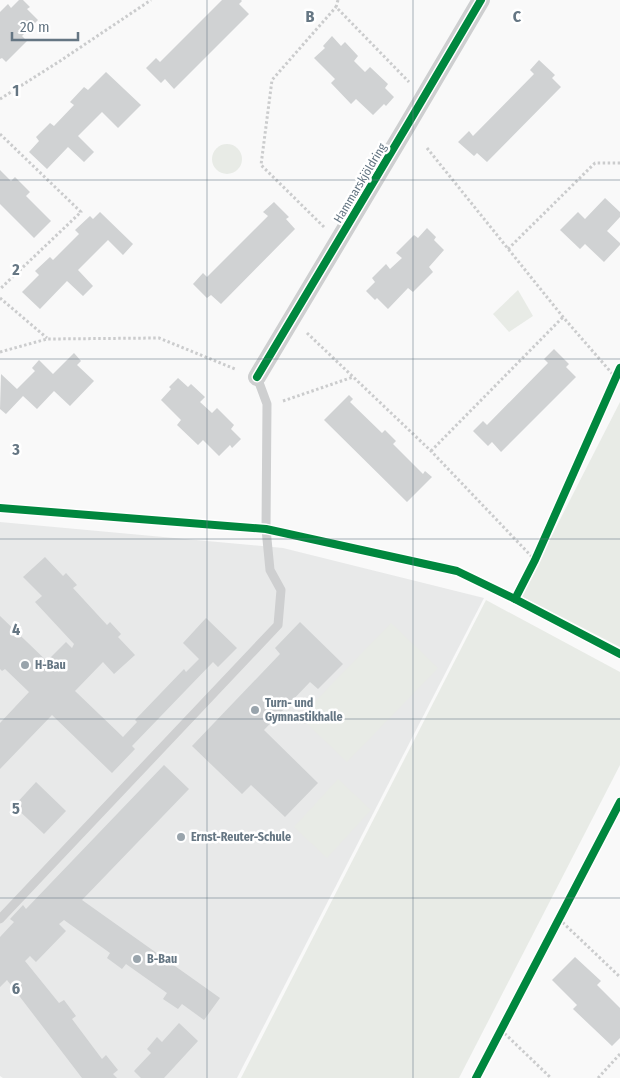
<svg xmlns="http://www.w3.org/2000/svg" width="620" height="1078" font-family="'Fira Sans Condensed',sans-serif">
	<style>
		.built { fill: #e8e9e9 }
		.green { fill: #e8ebe6 }
		.building { fill: #d0d2d3 }
		.lines { fill: none; stroke-linecap: round; stroke-linejoin: round }
		.path { stroke: #cbcccd; stroke-width: 3; stroke-dasharray: 2.5 2.5; stroke-linecap: butt }
		.service { stroke: #cecfd0; stroke-width: 9 }
		.minor { stroke: #cecfd0; stroke-width: 18 }
		.cycleway-casing { stroke: #fff; stroke-width: 11 }
		.cycleway { stroke: #00873e; stroke-width: 8 }
		.grid { fill: none; stroke: #657683; stroke-width: 1; stroke-opacity: 0.55 }
		.poi-dot { fill: #99a4ac; stroke: #fff; stroke-width: 2 }
		.labels { text-anchor: middle; stroke-width: 5; stroke-linejoin: round; paint-order: stroke }
		.street-label { font-size: 12px; fill: #657683; stroke: #fff }
		.poi-label { font-size: 12px; font-weight: bold; fill: #657683; stroke: #fff; text-anchor: start }
		.grid-label { font-size: 16px; text-anchor: middle; font-weight: bold; fill: #657683; stroke: #fff; stroke-width: 5; stroke-linejoin: round; paint-order: stroke }
	</style>
	<rect width="100%" height="100%" fill="#f9f9f9"/>
	<polygon class="built" points="0,522 283,548 484,598 237,1078 3,1078 0,1076"/>
	<g class="green">
		<circle cx="227" cy="159" r="15"/>
		<polygon points="518,290 533,316 509,332 493,314"/>
		<polygon points="620,402 620,647 521,596"/>
		<polygon points="486,600 620,672 620,765 459,1078 241,1078"/>
		<polygon points="391,623 438,668 347,762 300,717"/>
		<polygon points="338,779 371,810 327,858 294,827"/>
	</g>
	<g class="building">
		<polygon points="19,0 23,0 30,7 27,9 38,20 22,36 27,41 6,62 2,58 0,59 0,12 8,4 11,8"/>
		<polygon points="222,0 241,0 242,1 239,4 249,14 174,89 165,79 161,83 146,68 156,58 160,62"/>
		<polygon points="332,36 341,46 345,42 358,56 354,61 365,72 370,67 388,84 385,88 394,97 386,106 384,104 373,115 356,99 351,104 331,83 335,79 314,58 325,48 323,46"/>
		<polygon points="539,60 555,75 552,78 561,87 487,162 477,153 474,156 458,142 469,131 473,136 534,74 530,70"/>
		<polygon points="106,72 141,105 118,128 102,112 78,136 94,152 84,162 68,147 47,169 29,152 39,141 36,137 50,123 54,126 74,105 70,102 84,87 88,90"/>
		<polygon points="0,170 11,181 15,177 30,192 26,196 51,221 34,238 0,204"/>
		<polygon points="605,198 620,212 620,217 607,231 620,243 620,245 604,262 585,244 580,249 560,230 578,212 585,219"/>
		<polygon points="274,202 289,217 286,219 295,229 221,304 211,295 207,298 193,284 203,273 207,277 268,216 263,212"/>
		<polygon points="100,212 133,244 123,255 108,240 78,270 93,286 83,296 67,281 40,309 22,292 39,275 35,271 50,257 53,260 79,234 75,230 90,216 93,219"/>
		<polygon points="427,228 436,237 434,240 444,250 429,267 433,272 413,292 408,288 388,309 377,298 375,300 366,291 375,282 372,278 386,264 390,269 402,258 396,253 414,235 418,238"/>
		<polygon points="554,349 569,364 566,367 576,377 501,452 492,442 488,446 473,431 483,421 487,425 548,363 544,359"/>
		<polygon points="74,353 81,361 77,365 94,381 70,406 54,391 37,409 23,396 6,414 0,409 1,374 17,389 35,371 32,368 39,360 53,374"/>
		<polygon points="178,378 188,387 191,384 205,397 200,402 212,413 217,408 234,425 231,429 241,439 232,448 230,445 219,456 203,440 198,445 177,425 181,420 161,400 171,389 169,387"/>
		<polygon points="349,395 353,399 350,402 382,433 385,430 396,441 393,444 423,474 425,471 432,477 407,502 324,420"/>
		<polygon points="45,557 63,576 66,573 77,585 73,588 107,625 110,622 121,634 118,637 135,655 114,674 103,662 75,691 123,737 137,722 135,720 184,669 186,672 199,659 183,643 206,618 237,648 218,667 213,662 132,746 135,749 112,773 52,715 0,769 0,723 29,692 5,669 2,671 0,669 0,616 53,667 56,663 50,658 66,642 72,648 74,644 35,602 42,596 23,577"/>
		<polygon points="300,622 343,664 318,689 310,682 264,730 318,783 285,817 251,785 242,794 192,746 280,654 275,648"/>
		<polygon points="164,765 189,789 82,900 220,998 204,1020 182,1004 178,1009 163,999 167,993 126,964 122,969 107,958 110,953 64,920 59,924 66,931 36,962 30,956 25,961 59,1003 64,1000 76,1016 72,1019 102,1059 106,1055 118,1070 113,1074 117,1078 82,1078 7,980 0,987 0,937 14,922 10,919 23,905 26,909"/>
		<polygon points="36,782 66,811 44,834 14,806"/>
		<polygon points="575,957 601,981 597,985 620,1008 620,1038 612,1046 573,1009 577,1005 552,980"/>
		<polygon points="179,1023 198,1041 164,1078 141,1078 134,1071 151,1053 147,1049 157,1037 162,1042"/>
	</g>
	<g class="lines">
		<g class="path">
			<polyline points="338,0 336,7 409,82"/>
			<polyline points="0,99 60,61 151,0"/>
			<polyline points="0,134 81,212 0,289"/>
			<polyline points="427,148 563,317 616,378"/>
			<polyline points="324,227 261,165 272,80 336,7"/>
			<polyline points="508,249 595,163 620,163"/>
			<polyline points="0,298 47,338"/>
			<polyline points="307,333 431,451 535,560"/>
			<polyline points="0,352 47,339 159,338 235,369"/>
			<polyline points="283,401 353,377"/>
			<polyline points="431,451 563,317"/>
			<polyline points="515,599 535,560 620,368"/>
			<polyline points="559,919 620,977"/>
			<polyline points="501,1030 551,1078"/>
			<polyline points="598,1078 620,1054"/>
		</g>
		<polyline class="service" points="0,919 278,625 281,590 270,570 266,529 267,404 257,377"/>
		<polyline class="minor" points="257,377 408,124 481,0"/>
		<defs>
			<g id="cycleway">
				<polyline points="257,377 408,124 481,0"/>
				<polyline points="0,508 266,529 457,571 515,599 620,654"/>
				<polyline points="515,599 535,560 620,368"/>
				<polyline points="476,1078 620,802"/>
			</g>
		</defs>
		<use href="#cycleway" class="cycleway-casing"/>
		<use href="#cycleway" class="cycleway"/>
	</g>
	<path class="grid" d="M207,0V1078M413,0V1078M0,180H620M0,359H620M0,539H620M0,719H620M0,898H620"/>
	<g class="poi-dot">
		<circle cx="25" cy="665" r="5"/>
		<circle cx="255" cy="710" r="5"/>
		<circle cx="181" cy="837" r="5"/>
		<circle cx="137" cy="959" r="5"/>
	</g>
	<g class="labels">
		<g class="street-label">
			<text transform="translate(360 183) rotate(-59)" y="4">Hammarskjöldring</text>
		</g>
		<g class="poi-label">
			<text x="35" y="669">H-Bau</text>
			<text x="265" y="707">Turn- und<tspan x="265" dy="14">Gymnastikhalle</tspan></text>
			<text x="191" y="841">Ernst-Reuter-Schule</text>
			<text x="147" y="963">B-Bau</text>
		</g>
	</g>
	<g class="grid-label">
		<text x="310" y="22">B</text>
		<text x="517" y="22">C</text>
		<text x="16" y="96">1</text>
		<text x="16" y="275">2</text>
		<text x="16" y="455">3</text>
		<text x="16" y="635">4</text>
		<text x="16" y="814">5</text>
		<text x="16" y="994">6</text>
	</g>
	<path d="M12 32v8h66v-8" fill="none" stroke="#657683" stroke-width="2.5"/>
	<text x="20" y="32" font-size="15" fill="#657683" stroke="#ffffff" stroke-width="4" paint-order="stroke">20 m</text>
</svg>
